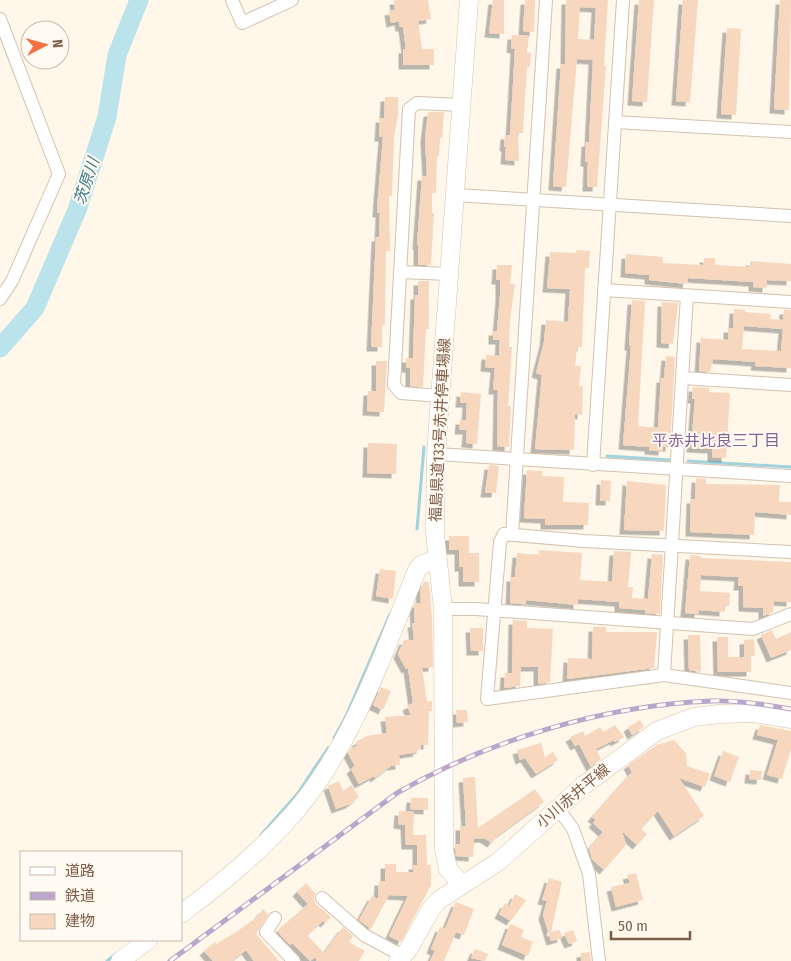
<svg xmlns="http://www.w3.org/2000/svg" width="791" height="961" font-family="'Fira Sans Condensed','Noto Sans JP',sans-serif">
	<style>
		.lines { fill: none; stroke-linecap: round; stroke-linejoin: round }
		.stream { stroke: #a0d3de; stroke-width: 3 }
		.river { stroke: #bbe3eb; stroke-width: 19 }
		.building { fill: #f7d7be; fill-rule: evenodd; filter: url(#shadow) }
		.street-casing { stroke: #d5c1b0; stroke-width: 14 }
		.secondary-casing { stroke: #d9c2ac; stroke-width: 19 }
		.street { stroke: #fff; stroke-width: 12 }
		.secondary { stroke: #fff; stroke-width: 18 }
		.rail-casing { stroke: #bba5cb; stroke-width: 5 }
		.rail { stroke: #fffaf2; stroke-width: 3; stroke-dasharray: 9; stroke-linecap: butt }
		.labels { text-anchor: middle; stroke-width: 4; stroke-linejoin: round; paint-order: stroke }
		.street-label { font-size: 15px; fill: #7d5d49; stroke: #fffaf2 }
		.water-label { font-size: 16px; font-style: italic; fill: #3d7b8b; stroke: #fffaf2 }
		.neighbourhood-label { font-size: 16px; fill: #886199; stroke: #fffaf2 }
	</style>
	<defs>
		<filter id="shadow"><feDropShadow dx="-4.5" dy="4.5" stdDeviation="0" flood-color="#0004"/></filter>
	</defs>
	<rect width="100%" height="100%" fill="#fef7ea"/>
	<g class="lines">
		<g class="stream">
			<polyline points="607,456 670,460"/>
			<polyline points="688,461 791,467"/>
			<polyline points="417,529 424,447"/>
			<polyline points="334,738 346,716 390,614"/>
			<polyline points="261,835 298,793 328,748"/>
			<polyline points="107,961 116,954"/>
		</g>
		<polyline class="river" points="0,348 35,308 77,210 107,117 117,55 139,0"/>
	</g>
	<g class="building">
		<polygon points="394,0 428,0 431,19 418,21 422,49 434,49 434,65 403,65 403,49 406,49 403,27 400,27 399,21 391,23 389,11 395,10"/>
		<polygon points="493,0 504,0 504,34 489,33"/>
		<polygon points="525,0 535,0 534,32 523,31"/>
		<path d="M566,0H608L604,66H606L597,187H587L588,162H585L586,142H589L593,60L577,59L566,187L553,186L561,64H565ZM580,7L596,8L594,40L578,39Z"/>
		<polygon points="639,0 654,0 647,102 632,101"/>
		<polygon points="683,0 698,0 690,102 676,101"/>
		<polygon points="780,0 791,0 789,110 774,109"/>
		<polygon points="727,28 741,29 736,115 721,114"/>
		<polygon points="512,35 529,36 527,52 531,53 530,67 527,67 523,133 518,133 519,161 505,160 506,147 504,147 505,135 510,135 512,102 515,49 511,48"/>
		<polygon points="385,97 398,97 398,115 394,137 392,196 389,196 390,251 386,251 385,325 382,325 382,347 371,347 376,237 379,237 380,213 377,213 378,197 383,137 379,137 380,118 384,118"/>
		<polygon points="428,112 444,112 442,138 440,138 439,156 437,156 436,193 432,193 432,213 434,213 431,265 418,265 418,245 417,245 422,176 427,176 425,138"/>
		<polygon points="577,250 590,251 589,268 585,268 582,347 577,347 575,366 581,366 579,386 583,386 582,415 575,414 574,450 535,449 542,375 536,373 544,342 546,320 568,322 570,289 547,288 550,252 576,253"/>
		<polygon points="626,254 663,257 663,263 703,265 704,258 715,258 715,265 750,267 750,261 791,264 791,281 767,280 767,288 753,287 753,282 688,278 687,284 649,280 649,275 625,273"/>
		<polygon points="497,265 512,265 510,284 515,284 510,320 509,347 512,347 508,406 511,406 509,447 497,446 498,390 493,390 495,368 485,367 486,355 499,356 500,340 493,340 493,331 497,331 500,296 500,280 496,280"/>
		<polygon points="418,281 429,281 429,329 426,329 423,387 410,386 410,368 406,368 406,358 413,358 415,295 418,295"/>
		<polygon points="632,300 645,301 638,426 658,428 661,378 664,378 666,356 675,357 670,447 663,447 663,451 649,450 649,447 623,445 631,346 629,346"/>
		<polygon points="662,302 678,303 673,344 661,343"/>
		<path d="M734,309L745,310V312L771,314L770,319L783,320L784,310H791V368L755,366L756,362L713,359L710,372L699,371L701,338L728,340V328H733ZM744,326L783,329L781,351L742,349Z"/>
		<polygon points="376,361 387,361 384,412 367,411 368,391 376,391"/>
		<polygon points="693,387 709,388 709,392 730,393 726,458 712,457 712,449 691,448 695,399 692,399"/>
		<polygon points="461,392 481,394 477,444 466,443 467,430 459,430 460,420 466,420 467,403 460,403"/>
		<polygon points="368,443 397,444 396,474 367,473"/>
		<polygon points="489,465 499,466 496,493 485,493"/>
		<polygon points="527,470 542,471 542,476 564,477 563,502 589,503 588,525 545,525 545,519 524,518"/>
		<polygon points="696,478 706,479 706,484 780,485 779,502 791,502 791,515 755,512 754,535 690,532 691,499 695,499"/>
		<polygon points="601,480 611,481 610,501 600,501"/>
		<polygon points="627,481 666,485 664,531 624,530"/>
		<polygon points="449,536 469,536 469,553 479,553 479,582 463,582 463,567 459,567 459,550 449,550"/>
		<polygon points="539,550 582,553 580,580 612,582 614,551 631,552 628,587 633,587 632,598 648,599 652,554 663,555 660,614 645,613 645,610 619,608 619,602 578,599 578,605 526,600 526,604 510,603 511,577 515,577 517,553 539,555"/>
		<polygon points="690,555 701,556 701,558 791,562 791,602 774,601 773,612 763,616 763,608 743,607 743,586 738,586 739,577 701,575 700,591 730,593 729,606 724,606 724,612 699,610 699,614 685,613"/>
		<polygon points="380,569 396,571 393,599 376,596"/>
		<polygon points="424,582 429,582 432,617 433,667 422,668 427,702 432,701 432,711 429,711 428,745 421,745 421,749 417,750 418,752 399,755 400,765 391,766 375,778 374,776 359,784 351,769 355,766 348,753 350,749 357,746 356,742 367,736 387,733 385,717 411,715 407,706 413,703 408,668 406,669 398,654 404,640 414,640 412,623 415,623 414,606 415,603 421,603 420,590"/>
		<polygon points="513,620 527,621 527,628 553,629 550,682 538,684 538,667 521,667 520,686 504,688 505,673 512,673"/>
		<polygon points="593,627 606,627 606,632 657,632 654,668 567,679 568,658 592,659"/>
		<polygon points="470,628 483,628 483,651 471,651"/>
		<polygon points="772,630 776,639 791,632 791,650 771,658 761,635"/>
		<polygon points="688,635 700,635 701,672 689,670"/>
		<polygon points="717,637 728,637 728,657 751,657 751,672 718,672"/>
		<polygon points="754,639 755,656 744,657 744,640"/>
		<polygon points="381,687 391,691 383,710 373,705"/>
		<polygon points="456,710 467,710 468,722 457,723"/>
		<polygon points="640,720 644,727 632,735 628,727"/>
		<polygon points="615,725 624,737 615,742 614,740 596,749 601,759 591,767 579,744 575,746 570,737 583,731 585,736 600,727 603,732"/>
		<polygon points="760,725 791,731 791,749 782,779 767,775 778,740 757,735"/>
		<polygon points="674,740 686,753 687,766 710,774 705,787 679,778 704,816 674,836 658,811 641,829 647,834 637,845 622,831 626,845 604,870 592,859 589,848 603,832 593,823 596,820 592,817 632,772 628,765 657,745"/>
		<polygon points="541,743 545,757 553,752 558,760 536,774 525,758 520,760 517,750"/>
		<polygon points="723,751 739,757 730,782 714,776"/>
		<polygon points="750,770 762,771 761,780 749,779"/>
		<polygon points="475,777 478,828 535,789 544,802 497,836 492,843 484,838 474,839 473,857 456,856 455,844 460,844 460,826 466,826 463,778"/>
		<polygon points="339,781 343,791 351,785 359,797 350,804 336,809 328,786"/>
		<polygon points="411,798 428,798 428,810 410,809"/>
		<polygon points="399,811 414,812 413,835 426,835 427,865 431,865 431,885 401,942 389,936 408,896 389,895 371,929 359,920 372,896 378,899 379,881 385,881 385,864 396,864 396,872 413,872 413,865 417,865 417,845 406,845 405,825 398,824"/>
		<polygon points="636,873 643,900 616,907 611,887 630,883 627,875"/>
		<polygon points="549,878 562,882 551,932 560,930 562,938 551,941 543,915 547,901 542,900"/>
		<polygon points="306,883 315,893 314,900 316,904 331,917 325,923 323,921 307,935 324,953 343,927 353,936 349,942 365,951 359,961 317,961 315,957 310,961 292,943 290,945 277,931 308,904 297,892"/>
		<polygon points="515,894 526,900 511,921 499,914 505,903 509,906"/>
		<polygon points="456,902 474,909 464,935 456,932 444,961 430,961 435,951 431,949 440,927 445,929"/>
		<polygon points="263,909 268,915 256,934 279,961 254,961 246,950 232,961 213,961 204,951 215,942 216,944 236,932 256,918"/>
		<polygon points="510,924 524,930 521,937 533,942 528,956 502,945"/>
		<polygon points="573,930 577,941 569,944 564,933"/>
		<polygon points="475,949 488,954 485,961 471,958"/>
		<polygon points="590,952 591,961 581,961 581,953"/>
	</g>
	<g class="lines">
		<defs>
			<g id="street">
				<polyline points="232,0 242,23 292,0"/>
				<polyline points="0,19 59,174 12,281 0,299"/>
				<polyline points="615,122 791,132"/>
				<polyline points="456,195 791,216"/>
				<polyline points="400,272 449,274"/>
				<polyline points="604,290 791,302"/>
				<polyline points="683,378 791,385"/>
				<polyline points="440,396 401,393 394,385 409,109 417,103 462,105"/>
				<polyline points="436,454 791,476"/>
				<polyline points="593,465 623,0"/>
				<polyline points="512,535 546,0"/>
				<polyline points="791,552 584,541 504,534 500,542 487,699 664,675 791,693"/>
				<polyline points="443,609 476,609 753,629 791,614"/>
				<polyline points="664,675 687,296"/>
				<polyline points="557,807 573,829 589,874 599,961"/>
				<polyline points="322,898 364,935 403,956"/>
				<polyline points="275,918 266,932 294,961"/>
			</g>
			<g id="secondary">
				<polyline points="462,885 448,869 444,849 443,609 435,533 436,454 469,0"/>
				<path d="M181,914C222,883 260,852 294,813C352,746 384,652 417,570L421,565L437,559"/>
				<polyline points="120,961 148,940"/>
				<polyline points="398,961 408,950 431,909 439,900 498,862 584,785 657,731 694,717 719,714 753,713 791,719"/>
			</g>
		</defs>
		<use href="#street" class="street-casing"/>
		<use href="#secondary" class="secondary-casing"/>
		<use href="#street" class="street"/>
		<use href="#secondary" class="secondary"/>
		<defs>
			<path id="rail" d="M170,961L397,793C489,740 605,705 712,701C739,700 765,705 791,709"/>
		</defs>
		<use href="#rail" class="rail-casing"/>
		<use href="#rail" class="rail"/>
	</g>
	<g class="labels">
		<g class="street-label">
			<text transform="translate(440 430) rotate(-87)" y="5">福島県道133号赤井停車場線</text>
			<text transform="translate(573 796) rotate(-40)" y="5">小川赤井平線</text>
		</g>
		<g class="water-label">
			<text transform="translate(86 181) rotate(-72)" y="6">茨原川</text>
		</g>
		<g class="neighbourhood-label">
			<text x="716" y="446">平赤井比良三丁目</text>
		</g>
	</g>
	<rect x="20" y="851" width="162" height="90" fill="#fffaf2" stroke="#cbbbae"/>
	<rect x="30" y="867" width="25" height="8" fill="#ffffff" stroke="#cbbbae"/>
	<text x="65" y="876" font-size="15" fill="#7d5d49">道路</text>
	<rect x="30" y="892" width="25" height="8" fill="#bba5cb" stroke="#cbbbae"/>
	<text x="65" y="901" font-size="15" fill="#7d5d49">鉄道</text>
	<rect x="30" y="914" width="25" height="15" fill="#f7d7be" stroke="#cbbbae"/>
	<text x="65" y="926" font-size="15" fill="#7d5d49">建物</text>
	<g transform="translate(45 45) rotate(84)"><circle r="24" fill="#fffaf2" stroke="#cbbbae"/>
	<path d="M0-4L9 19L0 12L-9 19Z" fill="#f37144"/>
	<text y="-8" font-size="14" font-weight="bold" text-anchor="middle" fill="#7d5d49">N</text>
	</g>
	<path d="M611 931v8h79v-8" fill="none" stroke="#7d5d49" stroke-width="2.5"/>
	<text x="618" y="931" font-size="15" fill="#7d5d49" stroke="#fffaf2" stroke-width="4" paint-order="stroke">50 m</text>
</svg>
